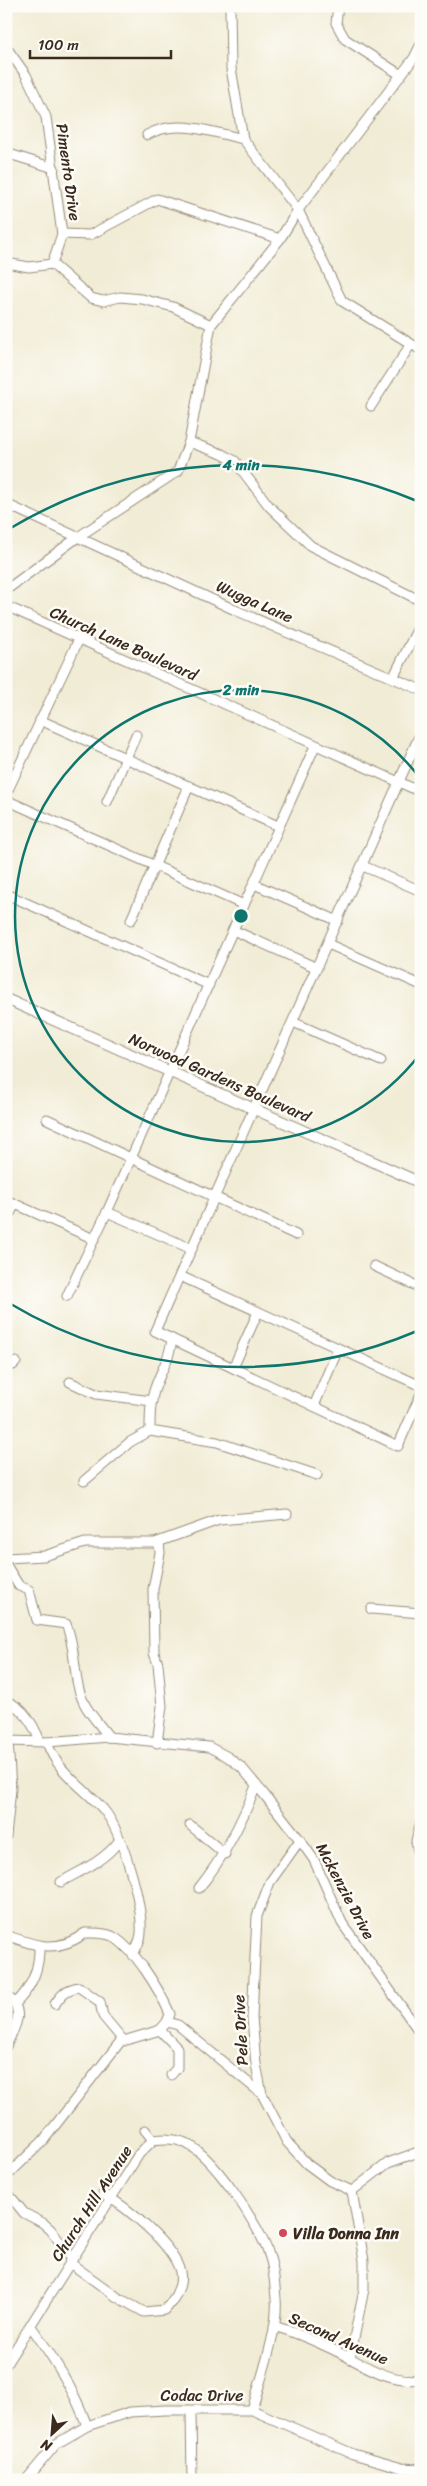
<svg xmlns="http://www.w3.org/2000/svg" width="427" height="2486" font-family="Sriracha,sans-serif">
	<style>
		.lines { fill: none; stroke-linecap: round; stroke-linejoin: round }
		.minor-casing { stroke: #968b7a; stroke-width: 11 }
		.tertiary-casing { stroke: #968b7a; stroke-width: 12 }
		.minor { stroke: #fff; stroke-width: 9 }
		.tertiary { stroke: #fff; stroke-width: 10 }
		.ring { fill: none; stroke: #0f766e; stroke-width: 2.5 }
		.poi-dot { fill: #d1495b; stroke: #fdfcf7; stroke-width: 2 }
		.labels { text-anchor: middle; stroke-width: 5; stroke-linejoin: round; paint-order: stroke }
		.street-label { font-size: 16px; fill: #3b2a1e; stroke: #fdfcf7 }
		.poi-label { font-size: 16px; font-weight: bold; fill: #3b2a1e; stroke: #fdfcf7; text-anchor: start }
		.centre { fill: #0f766e; stroke: #fdfcf7; stroke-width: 2.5 }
		.ring-label { font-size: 15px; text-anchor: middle; font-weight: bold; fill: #0f766e; stroke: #fdfcf7; stroke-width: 5; stroke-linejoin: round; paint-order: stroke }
	</style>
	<rect width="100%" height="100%" fill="#fdfcf7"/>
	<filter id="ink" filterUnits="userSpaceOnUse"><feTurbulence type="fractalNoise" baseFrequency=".02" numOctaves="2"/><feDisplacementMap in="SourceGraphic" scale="10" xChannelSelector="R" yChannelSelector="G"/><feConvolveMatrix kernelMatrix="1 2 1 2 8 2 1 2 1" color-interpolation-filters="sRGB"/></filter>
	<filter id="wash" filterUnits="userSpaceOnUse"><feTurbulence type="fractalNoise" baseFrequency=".0096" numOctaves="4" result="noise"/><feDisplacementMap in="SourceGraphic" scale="20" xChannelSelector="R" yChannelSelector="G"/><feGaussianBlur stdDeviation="1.12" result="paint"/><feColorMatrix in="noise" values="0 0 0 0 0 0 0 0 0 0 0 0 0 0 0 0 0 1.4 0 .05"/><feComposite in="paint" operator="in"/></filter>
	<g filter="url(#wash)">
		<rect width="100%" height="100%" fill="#f1ecd5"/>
	</g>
	<g filter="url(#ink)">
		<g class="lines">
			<defs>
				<g id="minor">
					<polyline points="230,6 231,68 243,139 298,210 342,301 421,350"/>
					<polyline points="338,6 336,23 345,39 401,75"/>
					<polyline points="6,47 26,75 46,117 62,234 52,264"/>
					<path d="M147,135C176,118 212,132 243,139"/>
					<polyline points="6,153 54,168"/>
					<polyline points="62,234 90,235 157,199 280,239"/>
					<polyline points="6,263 29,267 52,264"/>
					<polyline points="52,264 91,298 103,301 120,297 142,299 173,307 211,325"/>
					<polyline points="371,406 411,344"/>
					<polyline points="189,442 222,454 235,461 269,506 311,546 421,601"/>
					<polyline points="6,504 235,610 421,690"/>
					<polyline points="6,590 78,537 178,471 189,442 211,325 280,239 298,210 414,58 421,44"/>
					<polyline points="6,606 421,792"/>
					<polyline points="393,678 421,622"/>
					<polyline points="40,720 278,826"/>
					<polyline points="421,732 155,1331 398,1446 421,1394"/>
					<polyline points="6,794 79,639"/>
					<polyline points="6,800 244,905"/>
					<polyline points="107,802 136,735"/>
					<polyline points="363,866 421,891"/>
					<polyline points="254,884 338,921"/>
					<polyline points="6,894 209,985"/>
					<polyline points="131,920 189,786"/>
					<polyline points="233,930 317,968"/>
					<polyline points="328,944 421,985"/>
					<polyline points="293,1022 381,1061"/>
					<polyline points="47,1119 296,1235"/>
					<polyline points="6,1200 94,1239"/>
					<polyline points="107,1212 192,1249"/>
					<polyline points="6,1221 15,1204"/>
					<polyline points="374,1266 421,1288"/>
					<polyline points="180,1276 421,1386"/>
					<polyline points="67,1296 107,1212 315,746"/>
					<path d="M172,1339C170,1359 161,1370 155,1388C150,1402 150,1417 150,1431L217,1442L317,1475"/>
					<polyline points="6,1366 13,1365 16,1362"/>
					<polyline points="233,1368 258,1312"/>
					<polyline points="70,1382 96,1394 152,1401"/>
					<polyline points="314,1406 338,1349"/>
					<polyline points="84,1481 130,1442 150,1431"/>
					<polyline points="6,1558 44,1556 85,1543 155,1543 219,1520 287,1514"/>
					<path d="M6,1565L19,1586L29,1590L37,1620L66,1624C77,1649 72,1679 84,1703C90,1715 101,1726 109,1737"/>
					<polyline points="371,1609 421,1613"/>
					<path d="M6,1701C24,1708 33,1724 40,1741"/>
					<polyline points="6,1741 47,1742 109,1737 209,1747 228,1757 242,1768 263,1793 300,1840 314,1860 342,1923 421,2034"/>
					<path d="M47,1742C56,1771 83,1787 103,1809C122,1831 143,1904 141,1933C141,1940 136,1948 133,1955"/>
					<polyline points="157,1743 162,1706 158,1664 154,1653 153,1589 160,1553 159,1542"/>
					<polyline points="421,1821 416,1841 421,1863"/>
					<polyline points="190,1825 225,1854"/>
					<polyline points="6,1836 11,1789 8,1741"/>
					<polyline points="300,1840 270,1882 257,1916 252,2018 256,2064 262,2094 287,2142 307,2164 330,2181 352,2191"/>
					<path d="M61,1882C82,1870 104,1861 119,1841"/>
					<path d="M199,1888C224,1857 241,1824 256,1786"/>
					<path d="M6,1935C36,1946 57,1954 85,1933C93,1933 104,1932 112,1936C135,1949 159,1989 170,2014L167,2022L160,2030L120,2042L43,2141L11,2172L6,2171"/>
					<path d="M6,1995C27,2011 15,2026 6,2046"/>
					<path d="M16,2003C32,1987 40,1967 39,1945"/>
					<path d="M55,2004C62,1994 66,1989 79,1987L100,2002L103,2016L123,2040"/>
					<polyline points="167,2022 178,2025 262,2094"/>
					<polyline points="160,2030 177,2048 177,2068 171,2075"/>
					<polyline points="145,2130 153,2140"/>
					<polyline points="6,2191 24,2213 43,2223 51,2230 72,2259"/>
					<path d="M70,2263L117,2297L144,2312L165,2310C173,2301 183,2286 180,2272C174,2246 126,2206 103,2194"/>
					<path d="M30,2325C53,2357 74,2389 87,2426"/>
					<path d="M274,2326C294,2332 313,2340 332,2349C360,2362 388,2384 421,2379"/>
					<polyline points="350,2358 364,2289 364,2261 352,2191 388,2163 421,2151"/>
					<path d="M6,2364L139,2154L153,2140C163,2139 173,2138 183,2142C211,2152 260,2226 269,2255C274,2268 275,2286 276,2299C279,2329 260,2380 252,2410"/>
					<polyline points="191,2411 192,2480"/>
					<polyline points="26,2480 56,2444 87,2426 130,2412 165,2410 252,2410 353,2454 402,2468 421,2469"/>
				</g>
				<polyline id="tertiary" points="6,999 421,1183"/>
			</defs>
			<use href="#minor" class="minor-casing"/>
			<use href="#tertiary" class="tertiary-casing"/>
			<use href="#minor" class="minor"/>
			<use href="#tertiary" class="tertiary"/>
		</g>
	</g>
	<g class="ring">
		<path d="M420 1054A226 226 0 1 1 420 778"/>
		<path d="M417 1331A451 451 0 0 1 9 1303M9 529A451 451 0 0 1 417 501"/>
	</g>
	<circle class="poi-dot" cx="283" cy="2233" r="5"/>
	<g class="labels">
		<g class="street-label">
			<text transform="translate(69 172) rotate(82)" y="6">Pimento Drive</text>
			<text transform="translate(255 601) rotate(24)" y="6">Wugga Lane</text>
			<text transform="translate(124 643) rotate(24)" y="6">Church Lane Boulevard</text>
			<text transform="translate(220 1077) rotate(24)" y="6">Norwood Gardens Boulevard</text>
			<text transform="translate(346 1891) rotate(62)" y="6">Mckenzie Drive</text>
			<text transform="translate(240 2030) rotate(-93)" y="6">Pele Drive</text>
			<text transform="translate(91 2203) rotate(-57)" y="6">Church Hill Avenue</text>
			<text transform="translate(339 2338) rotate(24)" y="6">Second Avenue</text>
			<text x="202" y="2401">Codac Drive</text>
		</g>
		<g class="poi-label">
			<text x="293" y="2239">Villa Donna Inn</text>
		</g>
	</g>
	<circle cx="241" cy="916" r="8" class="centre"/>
	<g class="ring-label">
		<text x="241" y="470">4 min</text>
		<text x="241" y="695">2 min</text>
	</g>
	<rect width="427" height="2486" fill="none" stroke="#fdfcf7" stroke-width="25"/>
	<g transform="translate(52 2434) rotate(206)" stroke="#fdfcf7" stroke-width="4" paint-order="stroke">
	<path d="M0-4L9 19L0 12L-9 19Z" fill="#3b2a1e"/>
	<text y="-8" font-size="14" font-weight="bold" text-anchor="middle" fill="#3b2a1e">N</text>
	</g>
	<path d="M30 50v8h141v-8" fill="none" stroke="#3b2a1e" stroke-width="2.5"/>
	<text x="38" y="50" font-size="15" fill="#3b2a1e" stroke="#fdfcf7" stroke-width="4" paint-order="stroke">100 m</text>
</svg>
